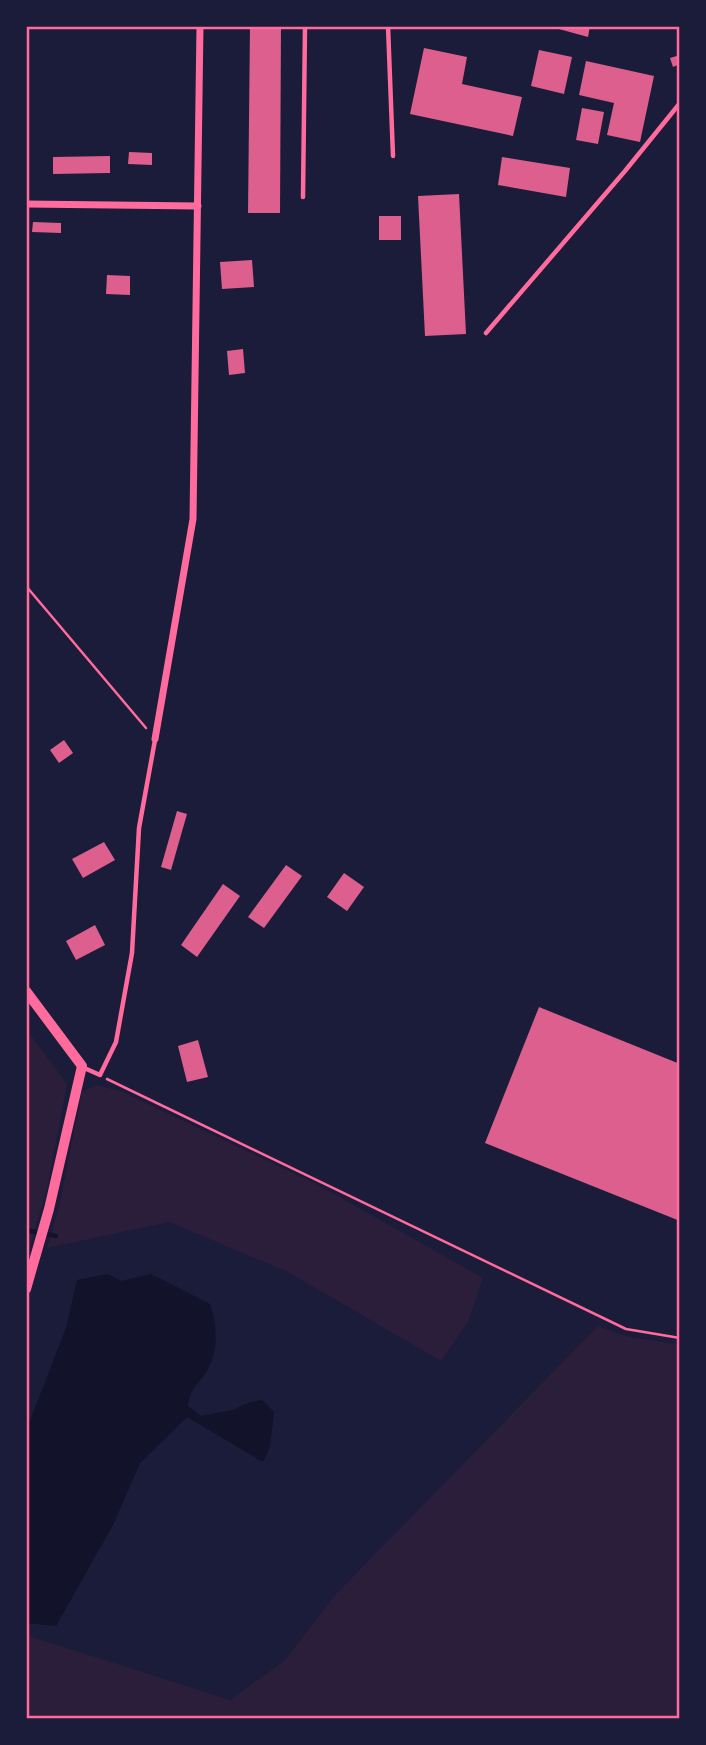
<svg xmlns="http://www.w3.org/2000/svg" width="706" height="1745" font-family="'Nunito Sans',sans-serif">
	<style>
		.green { fill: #2a1e3b }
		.water { fill: #12122b }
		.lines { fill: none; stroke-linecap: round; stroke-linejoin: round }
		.stream { stroke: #12122b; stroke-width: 4.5 }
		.building { fill: #dd5f8e }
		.path { stroke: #ff6b9d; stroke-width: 2.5 }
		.service { stroke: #ff6b9d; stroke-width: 4.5 }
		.minor { stroke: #ff6b9d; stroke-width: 7 }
		.tertiary { stroke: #ff6b9d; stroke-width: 10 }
		.neatline { fill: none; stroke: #ff6b9d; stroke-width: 2.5 }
	</style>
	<rect width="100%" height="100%" fill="#1b1b3a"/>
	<g class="green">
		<polygon points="26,1029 67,1084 48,1185 26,1261"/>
		<polygon points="96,1085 121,1091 320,1186 483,1278 468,1322 441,1361 288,1272 169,1222 47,1248 59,1207 82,1092"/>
		<polygon points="598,1326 626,1336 680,1345 680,1719 26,1719 26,1635 230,1700 284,1661 336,1594"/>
	</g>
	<path class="water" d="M108,1274L121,1281L151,1274L210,1304C217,1323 219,1350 208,1369C199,1386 191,1384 188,1406L201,1416L233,1410L247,1403L262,1400L274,1412L270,1447L263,1462L187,1417L140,1463L113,1525L56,1626L26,1623V1431L66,1328L77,1280Z"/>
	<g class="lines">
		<polyline class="stream" points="26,1230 56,1236"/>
	</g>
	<g class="building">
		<polygon points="250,26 281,26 280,213 248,213"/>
		<polygon points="548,26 590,26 588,37"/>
		<polygon points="424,48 467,57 462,84 522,97 513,136 410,114"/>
		<polygon points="539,50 572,57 564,94 531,86"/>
		<polygon points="680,55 680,64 673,67 670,58"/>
		<polygon points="586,61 654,76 640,142 607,135 614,103 579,95"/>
		<polygon points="582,108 604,112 598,144 576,140"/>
		<polygon points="129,152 152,153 152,165 128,164"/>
		<polygon points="110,156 110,173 53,174 53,157"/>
		<polygon points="502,157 570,168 566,197 498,185"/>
		<polygon points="459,194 466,334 425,336 418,196"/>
		<rect x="379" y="216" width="22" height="24"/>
		<polygon points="33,222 61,223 61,233 32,232"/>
		<polygon points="252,260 254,287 222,289 220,262"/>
		<polygon points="107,275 130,276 130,295 106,294"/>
		<polygon points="243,349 245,373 229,375 227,351"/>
		<polygon points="64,740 73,753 59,763 50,750"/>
		<polygon points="177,811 187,814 171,870 161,867"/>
		<polygon points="104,842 115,860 83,878 72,859"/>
		<polygon points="286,865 302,876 264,928 248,917"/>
		<polygon points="344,873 364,887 347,911 327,897"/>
		<polygon points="223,884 240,896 197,957 181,945"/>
		<polygon points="95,925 105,945 76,960 66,941"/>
		<polygon points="539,1007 680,1064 680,1221 485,1143"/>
		<polygon points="198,1040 208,1077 187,1082 178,1046"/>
	</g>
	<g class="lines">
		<g class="path">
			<polyline points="26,586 146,728"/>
			<polyline points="107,1079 626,1329 680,1338"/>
		</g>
		<g class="service">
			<polyline points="388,26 393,156"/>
			<polyline points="303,197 305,26"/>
			<polyline points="486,333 625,171 680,103"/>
			<polyline points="82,1067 100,1075 116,1042 132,953 139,828 155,740"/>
		</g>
		<g class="minor">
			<polyline points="26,204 198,206"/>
			<polyline points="155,739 193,519 200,26"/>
		</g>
		<polyline class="tertiary" points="26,991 82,1066 49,1209 26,1289"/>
	</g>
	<rect width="706" height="1745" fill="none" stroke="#1b1b3a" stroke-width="56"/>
	<rect x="28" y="28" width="650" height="1689" class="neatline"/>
</svg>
